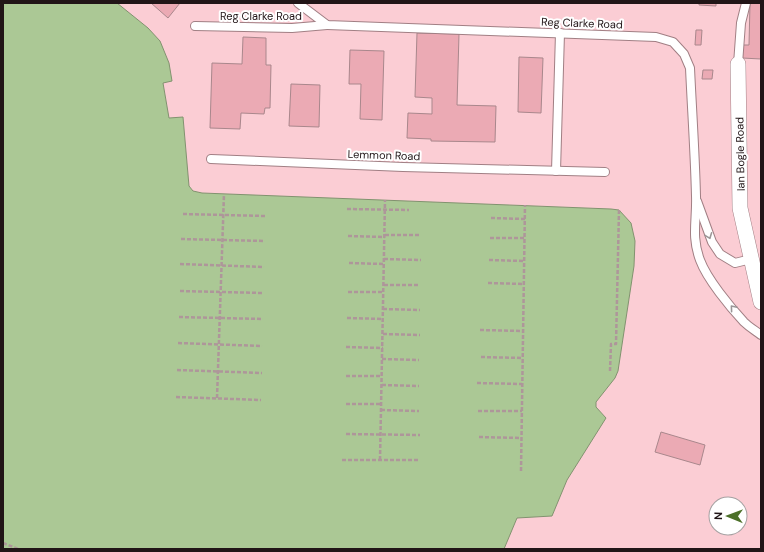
<svg xmlns="http://www.w3.org/2000/svg" width="764" height="552" font-family="'DM Sans',sans-serif">
	<style>
		.built { fill: #fbcdd4; fill-rule: evenodd }
		.water { fill: #abc895; stroke: #82926f }
		.building { fill: #ebaab4; stroke: #a9878c }
		.lines { fill: none; stroke-linecap: round; stroke-linejoin: round }
		.service-casing { stroke: #a17f84; stroke-width: 10 }
		.minor-casing { stroke: #a17f84; stroke-width: 16 }
		.path { stroke: #ae969a; stroke-width: 2.5; stroke-dasharray: 4 2; stroke-linecap: butt }
		.service { stroke: #fff; stroke-width: 8 }
		.minor { stroke: #fff; stroke-width: 15 }
		.oneway { stroke: #9b9697 }
		.labels { text-anchor: middle; stroke-width: 4; stroke-linejoin: round; paint-order: stroke }
		.street-label { font-size: 11px; fill: #211517; stroke: #fff }
	</style>
	<rect width="100%" height="100%" fill="#fddfe3"/>
	<path class="built" d="M117,3H761V549H504L517,518L552,516L567,480L606,418L596,407V401L615,378L618,371L634,266L619,210L611,209L202,193L193,191L189,186L183,117L169,118L163,82L172,81L148,28ZM716,504H740V528H716Z"/>
	<polygon class="water" points="3,3 117,3 148,28 160,41 169,63 172,81 163,83 169,118 183,117 189,186 193,191 202,193 611,209 619,210 631,223 635,241 634,266 618,371 615,378 596,402 596,407 606,418 567,480 552,516 517,518 504,549 3,549"/>
	<g class="building">
		<polygon points="151,3 180,3 168,18"/>
		<polygon points="699,3 716,3 716,6 699,5"/>
		<polygon points="750,3 761,3 761,59 742,58 743,45 749,45"/>
		<polygon points="696,30 702,30 701,45 695,45"/>
		<polygon points="417,33 459,34 457,105 496,106 495,142 431,141 431,139 407,138 408,113 432,114 432,98 415,97"/>
		<polygon points="243,37 266,38 266,65 271,65 270,108 265,108 264,114 241,113 240,129 210,128 212,63 242,64"/>
		<polygon points="350,50 384,51 382,120 360,119 361,84 349,84"/>
		<polygon points="519,57 543,58 541,113 518,112"/>
		<polygon points="703,70 713,70 712,79 702,79"/>
		<polygon points="291,84 320,85 319,127 289,126"/>
		<polygon points="661,432 705,445 700,465 655,452"/>
	</g>
	<g class="lines">
		<defs>
			<g id="service">
				<path d="M298,3L327,25L656,37L673,42L684,54L690,68C692,111 695,154 696,196C697,220 691,236 700,260C707,279 730,307 744,322C749,327 756,331 761,335"/>
				<polyline points="195,26 292,28 327,25"/>
				<polyline points="738,64 741,23 746,3"/>
				<polyline points="211,159 403,167 605,172"/>
				<polyline points="556,171 560,33"/>
				<polyline points="697,201 712,242 720,254 735,263 751,259"/>
			</g>
			<polyline id="minor" points="738,64 740,208 761,302"/>
		</defs>
		<use href="#service" class="service-casing"/>
		<use href="#minor" class="minor-casing"/>
		<g class="path">
			<polyline points="347,209 409,210"/>
			<polyline points="183,214 266,216"/>
			<polyline points="491,218 525,219"/>
			<polyline points="385,235 420,235"/>
			<polyline points="348,236 385,237"/>
			<polyline points="490,238 525,238"/>
			<polyline points="181,239 265,241"/>
			<polyline points="384,259 421,260"/>
			<polyline points="489,260 524,261"/>
			<polyline points="349,263 384,264"/>
			<polyline points="180,264 264,267"/>
			<polyline points="488,283 524,284"/>
			<polyline points="384,285 418,285"/>
			<polyline points="180,291 263,293"/>
			<polyline points="348,292 383,292"/>
			<polyline points="383,309 420,310"/>
			<polyline points="179,317 263,319"/>
			<polyline points="347,318 383,319"/>
			<polyline points="480,330 523,331"/>
			<polyline points="383,334 420,335"/>
			<polyline points="178,343 262,346"/>
			<polyline points="346,347 383,348"/>
			<polyline points="481,357 523,358"/>
			<polyline points="382,359 419,360"/>
			<polyline points="177,370 262,373"/>
			<polyline points="610,371 611,344 616,344 619,210"/>
			<polyline points="346,376 382,376"/>
			<polyline points="477,383 522,384"/>
			<polyline points="382,385 419,386"/>
			<polyline points="176,397 261,400"/>
			<polyline points="217,398 224,194"/>
			<polyline points="346,404 381,404"/>
			<polyline points="381,410 419,411"/>
			<polyline points="478,411 522,411"/>
			<polyline points="346,434 420,435"/>
			<polyline points="479,437 521,438"/>
			<polyline points="342,460 419,460"/>
			<polyline points="380,460 385,200"/>
			<polyline points="521,471 525,205"/>
			<polyline points="3,543 18,549"/>
		</g>
		<use href="#service" class="service"/>
		<use href="#minor" class="minor"/>
	</g>
	<defs><path id="oneway-chevron" d="M-2-3.5L2.5 0L-2 3.5" fill="none" stroke-width="1.6" stroke-linecap="round" stroke-linejoin="round"/></defs>
	<g class="oneway">
		<use href="#oneway-chevron" transform="translate(709 236) rotate(69)"/>
		<use href="#oneway-chevron" transform="translate(733 308) rotate(-130)"/>
	</g>
	<g class="labels">
		<g class="street-label">
			<text x="261" y="20">Reg Clarke Road</text>
			<text transform="translate(582 23) rotate(2)" y="4">Reg Clarke Road</text>
			<text transform="translate(740 154) rotate(-91)" y="4">Ian Bogle Road</text>
			<text transform="translate(384 155) rotate(2)" y="4">Lemmon Road</text>
		</g>
	</g>
	<rect width="764" height="552" fill="none" stroke="#211517" stroke-width="8"/>
	<g transform="translate(728 516) rotate(271)"><circle r="19" fill="#ffffff" stroke="#a6a1a2"/>
	<path d="M0-3L7 15L0 10L-7 15Z" fill="#4c7029"/>
	<text y="-6" font-size="11" font-weight="bold" text-anchor="middle" fill="#211517">N</text>
	</g>
</svg>
